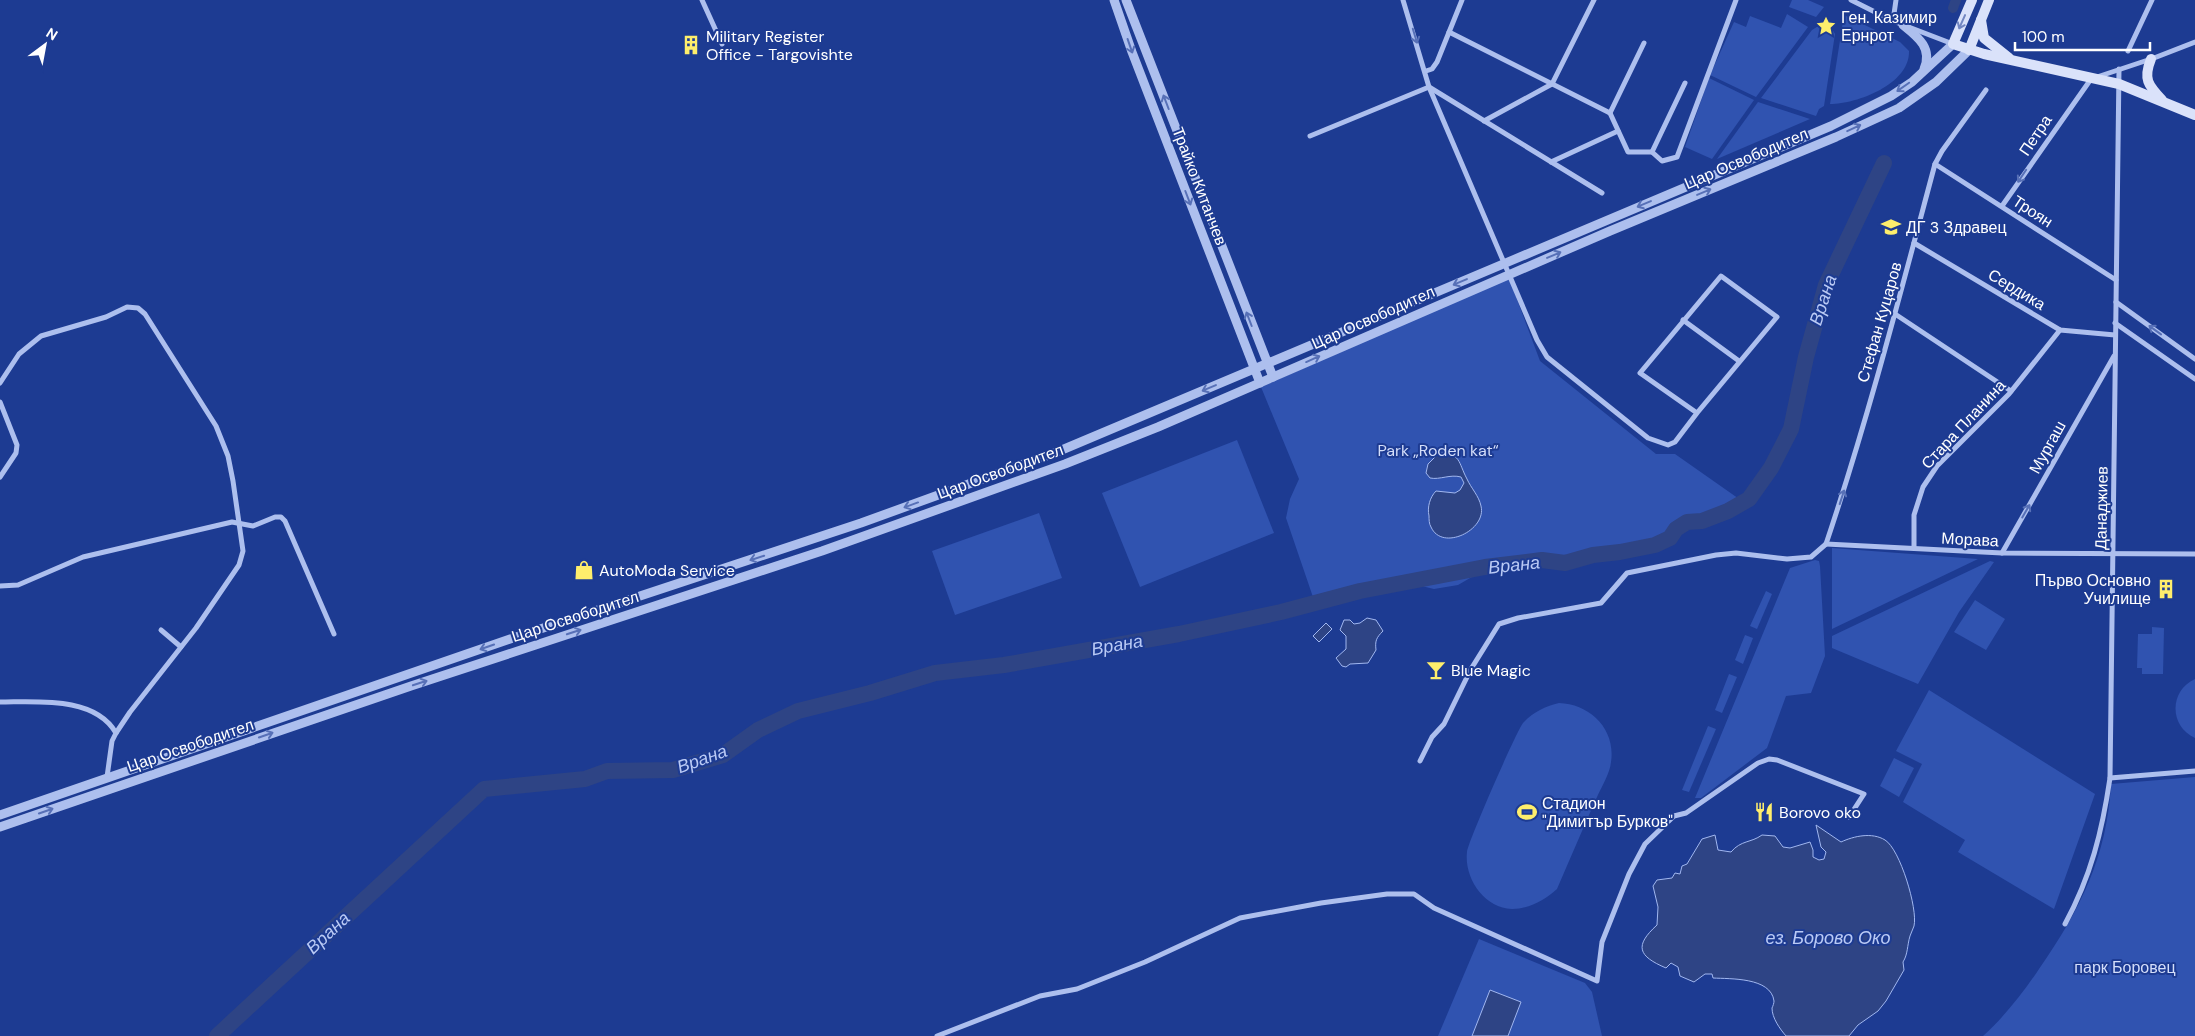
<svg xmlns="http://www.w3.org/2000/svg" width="2195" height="1036" font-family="'DM Sans',sans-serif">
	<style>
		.green { fill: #3053b0 }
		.water { fill: #2e4485; stroke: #a1b7f0 }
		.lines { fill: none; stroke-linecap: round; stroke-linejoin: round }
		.canal { stroke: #2e4485; stroke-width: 10 }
		.river { stroke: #2e4485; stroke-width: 16 }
		.minor { stroke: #adbfee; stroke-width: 5 }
		.tertiary { stroke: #adbfee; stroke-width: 9 }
		.secondary { stroke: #dae2fa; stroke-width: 10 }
		.oneway { stroke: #7286c1 }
		.oneway2 { stroke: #5770b7 }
		.labels { text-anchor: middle; stroke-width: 4; stroke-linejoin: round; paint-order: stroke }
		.poi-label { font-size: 16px; fill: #fff; stroke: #1d3b92; text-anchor: start }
		.street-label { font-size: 16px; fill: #fff; stroke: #1d3b92 }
		.park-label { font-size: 16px; fill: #d4defa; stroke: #1d3b92 }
		.water-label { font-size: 18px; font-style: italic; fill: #bacaf5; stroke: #1d3b92 }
	</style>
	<rect width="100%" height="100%" fill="#1d3b92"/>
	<g class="green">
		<polygon points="1792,0 1808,0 1824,7 1816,17 1789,7"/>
		<polygon points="1787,14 1808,27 1756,97 1710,75 1734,22 1746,27 1750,16 1781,28"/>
		<path d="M1844,15L1900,42L1909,51C1910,84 1857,104 1830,104Z"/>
		<polygon points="1820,25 1832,29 1835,34 1824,106 1819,109 1816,116 1761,98 1812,30"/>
		<polygon points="1709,78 1754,100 1712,159 1685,147"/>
		<polygon points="1758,102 1810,119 1717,159"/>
		<polygon points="1509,278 1540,361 1656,454 1675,454 1742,501 1648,544 1612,554 1564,559 1521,557 1477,574 1458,585 1434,589 1413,584 1314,600 1286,518 1290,499 1299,479 1261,387"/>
		<polygon points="1237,440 1274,533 1140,587 1102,493"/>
		<polygon points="1039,513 1062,578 955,615 932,551"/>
		<polygon points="1832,548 1978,559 1832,629"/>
		<polygon points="1815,560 1819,561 1820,566 1825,656 1811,693 1786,696 1767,748 1701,798 1695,798 1790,568"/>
		<polygon points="1990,561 1994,562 1959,612 1918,684 1832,648 1832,636"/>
		<polygon points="1766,591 1772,594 1757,629 1750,626"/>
		<polygon points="1975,600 2005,619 1986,650 1954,632"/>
		<polygon points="2152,627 2164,628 2163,674 2142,674 2142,668 2137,668 2138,634 2152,634"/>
		<polygon points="1745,635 1753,638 1743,664 1735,660"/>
		<polygon points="1729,674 1737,677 1722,713 1715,710"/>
		<path d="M2195,679V738C2169,726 2169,691 2195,679Z"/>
		<polygon points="1929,690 2095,794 2054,909 1958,852 1965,840 1903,802 1922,764 1896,751"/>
		<path d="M1559,703C1590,704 1616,729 1611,762C1610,773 1602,786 1597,797C1583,828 1570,859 1557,889C1545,900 1529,909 1512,909C1484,908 1464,878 1467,852C1467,844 1517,730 1523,723C1533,712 1546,706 1559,703Z"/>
		<polygon points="1708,726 1716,729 1689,792 1682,790"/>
		<polygon points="1894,758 1914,768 1899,797 1880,786"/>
		<path d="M2195,777V1036H1983C2005,1016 2023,993 2039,969C2080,910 2107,857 2111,784Z"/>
		<polygon points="1479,939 1585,983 1592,992 1602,1036 1438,1036"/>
	</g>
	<g class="water">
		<path d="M1439,453C1461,453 1458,462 1467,479C1471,488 1479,496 1481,506C1487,530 1442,552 1431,527C1429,524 1429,519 1429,516C1427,507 1430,497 1436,491L1455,493L1460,490L1464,483L1461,477C1450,474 1440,480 1430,478L1426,473L1428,464Z"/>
		<path d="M1367,618L1376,620L1383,631C1376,638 1375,641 1376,650L1368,663L1350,664L1346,667L1342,666L1336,658L1346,649V636L1340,630L1344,620H1350L1354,624L1360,623Z"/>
		<polygon points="1326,623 1332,629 1319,642 1313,636"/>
		<path d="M1816,825L1841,842C1854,836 1872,832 1885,840C1900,849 1918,909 1914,926C1913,929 1911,933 1910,936C1907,946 1908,954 1903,962L1904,970L1886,1001L1878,1011L1858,1025L1849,1036H1786C1780,1029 1772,1018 1772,1008C1773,1006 1774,1003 1774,1001C1771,977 1730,979 1713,978L1712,974H1705L1694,982L1680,976L1678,967L1671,963L1666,968C1638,956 1634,946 1657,925L1658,907L1653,886L1657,880L1672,878L1675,873L1680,874L1682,866L1687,864L1702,839L1715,835L1718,850L1731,852C1741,840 1751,843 1762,835L1775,836L1783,847L1790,848L1810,842L1813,850V857L1819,860L1824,859L1826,852L1821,847Z"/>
		<polygon points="1490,990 1521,1002 1508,1036 1472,1036"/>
	</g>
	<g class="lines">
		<polyline class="canal" points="1953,8 1956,0"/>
		<polyline class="river" points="217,1036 484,789 585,779 607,771 673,770 723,755 758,730 798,711 870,693 935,673 1004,665 1179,634 1281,612 1360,591 1485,567 1542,560 1565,563 1593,555 1620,552 1655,545 1670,538 1676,529 1687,522 1702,521 1728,511 1749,499 1771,468 1791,429 1806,357 1826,285 1884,163"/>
		<g class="minor">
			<polyline points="702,0 722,44"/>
			<polyline points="1403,0 1429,87 1537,340 1547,357 1648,438 1668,445 1675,442 1697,413 1777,317 1721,276 1640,373 1697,413"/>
			<polyline points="1851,0 1893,21 1953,44"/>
			<polyline points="1893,21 1896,0"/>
			<polyline points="1449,32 1610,113 1628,152 1652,152 1662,161 1677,157 1736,0"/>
			<polyline points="2128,51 2152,0"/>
			<polyline points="1426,71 1432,69 1437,62 1462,0"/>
			<polyline points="1610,113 1644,43"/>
			<polyline points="1484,121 1552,84 1594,0"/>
			<polyline points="1310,136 1429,87 1602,193"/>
			<polyline points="1652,152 1685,83"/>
			<polyline points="1551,162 1618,131"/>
			<polyline points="1935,164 2116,280"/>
			<polyline points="2002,206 2091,79 2154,58 2195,42"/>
			<polyline points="1914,243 2060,330 2115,335"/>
			<polyline points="2116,302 2195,359"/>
			<polyline points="1895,314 2011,391"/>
			<polyline points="1683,320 1739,361"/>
			<polyline points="2115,323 2195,379"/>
			<polyline points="0,383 19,354 41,336 106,317 127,307 138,308 145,314 216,426 228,456 233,481 243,551 239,565 196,628 130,712 116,733 112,741 107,777"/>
			<polyline points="0,402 17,445 16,453 0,477"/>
			<path d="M1826,544C1868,419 1901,291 1935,164L1942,151L1986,90"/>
			<polyline points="1826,544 2002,553 2195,554"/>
			<polyline points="1914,548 1914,515 1923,487 1937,466 2009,394 2060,330"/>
			<polyline points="2002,553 2114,356"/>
			<polyline points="0,586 18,585 83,557 232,522 253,526 275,517 281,517 285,521 334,634"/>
			<polyline points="161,630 181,647"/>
			<path d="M0,702C37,702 95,696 116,733"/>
			<polyline points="1420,761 1432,737 1444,724 1471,669 1499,624 1518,618 1601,603 1627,573 1716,555 1736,553 1787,559 1811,557 1826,544"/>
			<polyline points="2110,778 2195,771"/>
			<path d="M2065,924C2091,876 2102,832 2110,778L2119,69"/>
			<polyline points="937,1036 1040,996 1077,989 1145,962 1240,918 1321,903 1387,894 1414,894 1434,908 1597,981 1602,942 1629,874 1645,844 1674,816 1686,813 1758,763 1769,759 1777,760 1864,794 1849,817"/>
		</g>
		<g class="tertiary">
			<polyline points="1114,0 1132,52 1260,383"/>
			<polyline points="1126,0 1273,377"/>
			<path d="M1903,25C1918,37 1933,48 1924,69"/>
			<polyline points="0,815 513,638 861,523 1057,452 1831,126 1891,96 1912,82 1953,44"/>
			<polyline points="0,827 411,686 822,551 1065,464 1158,427 1610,231 1836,137 1899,108 1936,82 1969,50"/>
		</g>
		<g class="secondary">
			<polyline points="1972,0 1953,44 1984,54 2119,84 2195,115"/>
			<polyline points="1981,20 1984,38 2009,58"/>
			<polyline points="1969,50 1989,0"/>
			<path d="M2151,59C2143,79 2148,85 2162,100"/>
		</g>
	</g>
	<defs><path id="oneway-shaft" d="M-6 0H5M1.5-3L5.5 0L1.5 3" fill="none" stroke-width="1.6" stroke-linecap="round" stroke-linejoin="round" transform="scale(1.25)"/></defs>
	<use class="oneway" href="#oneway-shaft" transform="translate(1962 22) rotate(114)"/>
	<g class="oneway2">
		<use href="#oneway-shaft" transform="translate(1415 36) rotate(73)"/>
		<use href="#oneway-shaft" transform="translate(1130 46) rotate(71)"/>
		<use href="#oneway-shaft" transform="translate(1903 87) rotate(145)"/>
		<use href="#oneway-shaft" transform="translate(1166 102) rotate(-111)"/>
		<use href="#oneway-shaft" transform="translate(1854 128) rotate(-25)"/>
		<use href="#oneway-shaft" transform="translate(2022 176) rotate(124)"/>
		<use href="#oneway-shaft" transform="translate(1704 192) rotate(-23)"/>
		<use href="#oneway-shaft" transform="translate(1188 198) rotate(69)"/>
		<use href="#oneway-shaft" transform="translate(1644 204) rotate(157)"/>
		<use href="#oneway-shaft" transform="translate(1554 255) rotate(-23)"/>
		<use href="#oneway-shaft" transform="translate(1460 282) rotate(157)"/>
		<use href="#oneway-shaft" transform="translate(1249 319) rotate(-111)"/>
		<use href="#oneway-shaft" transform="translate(2155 330) rotate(-144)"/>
		<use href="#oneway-shaft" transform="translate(1313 359) rotate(-24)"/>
		<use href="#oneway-shaft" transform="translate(1209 388) rotate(157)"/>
		<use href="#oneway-shaft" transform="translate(1842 497) rotate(-72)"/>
		<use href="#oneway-shaft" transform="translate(911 505) rotate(160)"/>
		<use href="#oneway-shaft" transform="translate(2026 511) rotate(-60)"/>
		<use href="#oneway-shaft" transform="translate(757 558) rotate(162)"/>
		<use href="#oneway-shaft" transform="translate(574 632) rotate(-18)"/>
		<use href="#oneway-shaft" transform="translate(487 647) rotate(161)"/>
		<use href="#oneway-shaft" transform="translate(420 683) rotate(-18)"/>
		<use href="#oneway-shaft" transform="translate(266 735) rotate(-19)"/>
		<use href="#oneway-shaft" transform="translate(46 811) rotate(-19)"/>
	</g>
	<defs>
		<symbol id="sight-bare" viewBox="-9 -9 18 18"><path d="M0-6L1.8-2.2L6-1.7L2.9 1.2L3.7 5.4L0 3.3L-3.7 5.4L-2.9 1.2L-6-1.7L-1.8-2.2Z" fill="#feee6c" stroke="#1d3b92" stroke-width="2.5" paint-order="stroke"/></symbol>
		<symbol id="building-bare" viewBox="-9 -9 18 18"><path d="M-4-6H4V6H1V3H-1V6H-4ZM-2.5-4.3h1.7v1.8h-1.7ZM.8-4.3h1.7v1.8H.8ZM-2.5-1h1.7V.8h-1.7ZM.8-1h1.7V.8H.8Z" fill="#feee6c" stroke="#1d3b92" stroke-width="2.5" paint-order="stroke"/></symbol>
		<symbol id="school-bare" viewBox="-9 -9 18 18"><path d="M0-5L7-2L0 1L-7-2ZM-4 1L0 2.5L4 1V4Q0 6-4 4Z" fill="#feee6c" stroke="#1d3b92" stroke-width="2.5" paint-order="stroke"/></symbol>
		<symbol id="shop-bare" viewBox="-9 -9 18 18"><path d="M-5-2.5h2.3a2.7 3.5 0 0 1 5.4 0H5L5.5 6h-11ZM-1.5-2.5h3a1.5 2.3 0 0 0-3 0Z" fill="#feee6c" stroke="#1d3b92" stroke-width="2.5" paint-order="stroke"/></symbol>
		<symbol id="bar-bare" viewBox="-9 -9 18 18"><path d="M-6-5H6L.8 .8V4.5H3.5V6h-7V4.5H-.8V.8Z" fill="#feee6c" stroke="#1d3b92" stroke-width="2.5" paint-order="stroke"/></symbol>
		<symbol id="stadium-bare" viewBox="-9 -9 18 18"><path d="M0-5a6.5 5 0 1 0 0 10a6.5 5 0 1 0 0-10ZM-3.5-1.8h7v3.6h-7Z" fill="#feee6c" stroke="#1d3b92" stroke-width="2.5" paint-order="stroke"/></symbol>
		<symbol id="restaurant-bare" viewBox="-9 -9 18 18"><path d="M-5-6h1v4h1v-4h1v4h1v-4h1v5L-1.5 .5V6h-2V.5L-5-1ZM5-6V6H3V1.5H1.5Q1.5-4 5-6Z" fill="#feee6c" stroke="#1d3b92" stroke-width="2.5" paint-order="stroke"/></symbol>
	</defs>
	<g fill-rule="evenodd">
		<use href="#sight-bare" x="1812" y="12" width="28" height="28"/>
		<use href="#building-bare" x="677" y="31" width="28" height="28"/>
		<use href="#school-bare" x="1877" y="213" width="28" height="28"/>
		<use href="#shop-bare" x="570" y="556" width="28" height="28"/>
		<use href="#building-bare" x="2152" y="575" width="28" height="28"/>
		<use href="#bar-bare" x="1422" y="656" width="28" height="28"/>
		<use href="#stadium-bare" x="1513" y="798" width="28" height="28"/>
		<use href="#restaurant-bare" x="1750" y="798" width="28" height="28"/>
	</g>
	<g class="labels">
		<g class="poi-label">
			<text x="1841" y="23">Ген. Казимир<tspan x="1841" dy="18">Ернрот</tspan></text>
			<text x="706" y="42">Military Register<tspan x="706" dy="18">Office - Targovishte</tspan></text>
			<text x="1906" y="233">ДГ 3 Здравец</text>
			<text x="599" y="576">AutoModa Service</text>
			<text x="2151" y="586" text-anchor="end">Първо Основно<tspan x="2151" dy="18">Училище</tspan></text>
			<text x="1451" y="676">Blue Magic</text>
			<text x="1542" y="809">Стадион<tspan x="1542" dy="18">"Димитър Бурков"</tspan></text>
			<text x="1779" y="818">Borovo oko</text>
		</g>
		<g class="street-label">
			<text transform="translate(2035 135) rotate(-56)" y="6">Петра</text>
			<text transform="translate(1746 158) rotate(-23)" y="6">Цар Освободител</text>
			<text transform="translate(1200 186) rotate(69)" y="6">Трайко Китанчев</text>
			<text transform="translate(2033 211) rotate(33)" y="6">Троян</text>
			<text transform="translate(2017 289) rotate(31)" y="6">Сердика</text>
			<text transform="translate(1373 317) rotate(-24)" y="6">Цар Освободител</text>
			<text transform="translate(1879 322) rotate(-74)" y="6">Стефан Куцаров</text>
			<text transform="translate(1963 424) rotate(-47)" y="6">Стара Планина</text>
			<text transform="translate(2047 447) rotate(-61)" y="6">Мургаш</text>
			<text transform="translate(1000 471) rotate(-20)" y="6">Цар Освободител</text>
			<text transform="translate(2101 508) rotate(-89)" y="6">Данаджиев</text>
			<text transform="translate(1970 539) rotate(3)" y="6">Морава</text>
			<text transform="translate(575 616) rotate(-18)" y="6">Цар Освободител</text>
			<text transform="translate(190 745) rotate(-19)" y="6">Цар Освободител</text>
		</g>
		<g class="park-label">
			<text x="1438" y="456">Park „Roden kat“</text>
			<text x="2125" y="973">парк Боровец</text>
		</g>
		<g class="water-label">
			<text transform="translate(1823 300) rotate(-72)" y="6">Врана</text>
			<text transform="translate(1514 565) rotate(-6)" y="6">Врана</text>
			<text transform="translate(1117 645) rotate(-10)" y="6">Врана</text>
			<text transform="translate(702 759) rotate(-20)" y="6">Врана</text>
			<text transform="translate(328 933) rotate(-43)" y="6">Врана</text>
			<text x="1828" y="944">ез. Борово Око</text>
		</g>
	</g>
	<g transform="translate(45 45) rotate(32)" stroke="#1d3b92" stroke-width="4" paint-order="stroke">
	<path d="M0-4L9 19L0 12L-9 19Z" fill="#ffffff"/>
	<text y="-8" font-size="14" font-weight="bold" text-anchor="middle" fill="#ffffff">N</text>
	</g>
	<path d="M2015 42v8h135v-8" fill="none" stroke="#ffffff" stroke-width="2.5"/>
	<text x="2022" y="42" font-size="15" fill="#ffffff" stroke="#1d3b92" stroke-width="4" paint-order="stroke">100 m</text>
</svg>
